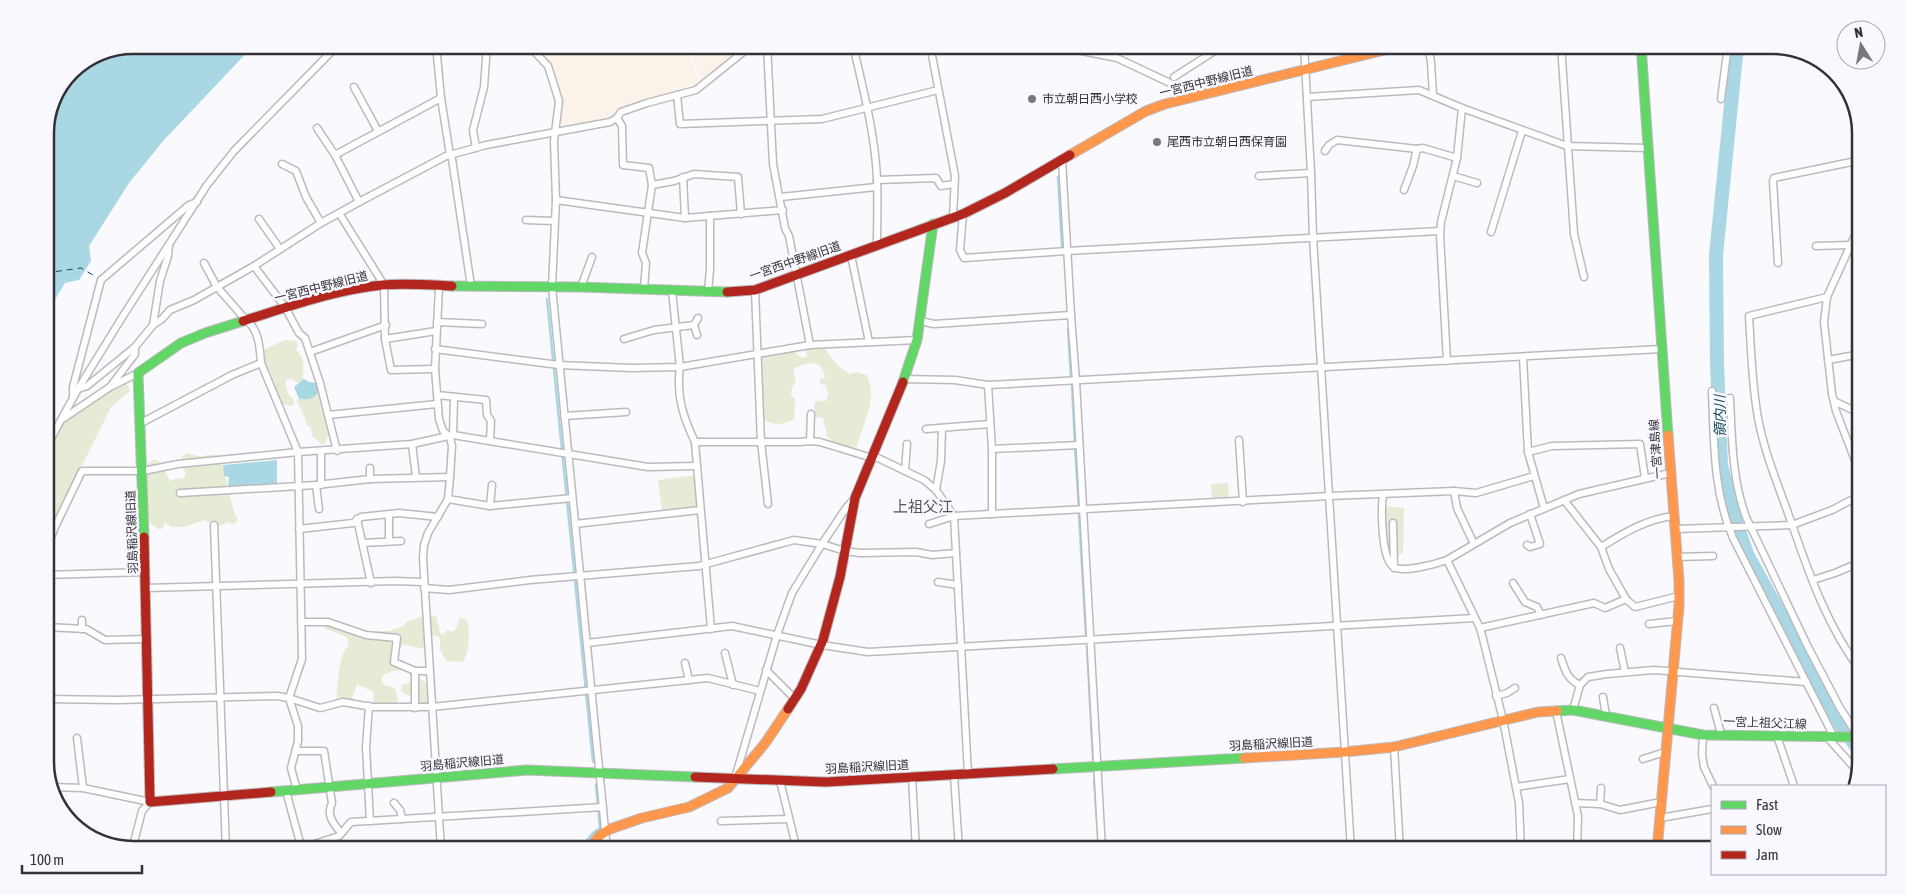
<svg xmlns="http://www.w3.org/2000/svg" width="1906" height="895" font-family="'Asap Condensed','Noto Sans JP',sans-serif">
	<style>
		.industrial { fill: #fbf2e9 }
		.green { fill: #e6ebd5 }
		.water { fill: #aad7e4 }
		.lines { fill: none; stroke-linecap: round; stroke-linejoin: round }
		.stream { stroke: #aad7e4; stroke-width: 2.5 }
		.river { stroke: #aad7e4; stroke-width: 14 }
		.ferry { stroke: #0d4955; stroke-width: 1; stroke-dasharray: 6 5; stroke-linecap: butt }
		.street-casing { stroke: #bbbabe; stroke-width: 9 }
		.fast-casing { stroke: #bbbabe; stroke-width: 11 }
		.slow-casing { stroke: #bbbabe; stroke-width: 11 }
		.jam-casing { stroke: #bbbabe; stroke-width: 11 }
		.street { stroke: #fefeff; stroke-width: 6 }
		.fast { stroke: #63d668; stroke-width: 9 }
		.slow { stroke: #ff974d; stroke-width: 9 }
		.jam { stroke: #b3261e; stroke-width: 9 }
		.poi-dot { fill: #79787c; stroke: #f9f7ff; stroke-width: 2 }
		.labels { text-anchor: middle; stroke-width: 5; stroke-linejoin: round; paint-order: stroke }
		.street-label { font-size: 12px; fill: #343237; stroke: #f9f7ff }
		.poi-label { font-size: 12px; fill: #343237; stroke: #f9f7ff; text-anchor: start }
		.water-label { font-size: 14px; font-style: italic; fill: #0d4955; stroke: #f9f7ff }
		.quarter-label { font-size: 15px; fill: #56535e; stroke: #f9f7ff }
		.rim { fill: none; stroke: #343237; stroke-width: 2.5 }
	</style>
	<rect width="100%" height="100%" fill="#faf9fd"/>
	<g class="industrial">
		<polygon points="534,45 683,45 689,52 699,83 648,99 619,111 615,117 565,128 561,124 562,98 550,62"/>
		<polygon points="685,45 746,45 702,81 690,51"/>
	</g>
	<g class="green">
		<path d="M285,340L296,341L298,345L296,350C306,358 303,371 303,382L297,383L292,379H287L285,384L289,395L293,399L294,405L291,406L282,404C280,399 277,395 274,390C272,386 273,382 272,377C269,366 262,364 263,350Z"/>
		<path d="M823,345C831,358 836,366 850,374L856,372L867,375C878,404 863,420 857,447L849,449L844,446L837,445L826,436V429L823,424L824,418L815,417L814,404L818,400L824,402C830,397 828,390 825,385L820,384V379L825,377C821,357 806,363 793,369L796,381L792,387L791,395L795,399L794,419C784,425 773,426 763,419L760,382L761,358L764,353L794,348L797,355L803,358L807,356L806,350L809,347Z"/>
		<polygon points="125,384 128,385 130,391 111,407 58,514 45,545 45,457 62,425 99,397"/>
		<path d="M319,394L322,395C325,410 335,432 323,445L312,436L311,428L307,425C305,416 300,408 296,400Z"/>
		<path d="M188,453C193,455 198,457 204,456C208,456 211,454 215,455C226,458 229,507 238,519L236,523L231,524L227,522C219,529 212,524 204,520L184,527H171L168,524L164,523L163,528L158,529L148,522L141,472C160,447 160,466 170,481L176,478L183,479L186,474L180,462L182,457Z"/>
		<polygon points="694,475 698,510 662,511 658,480"/>
		<polygon points="1228,483 1229,497 1212,498 1211,484"/>
		<polygon points="1381,506 1404,508 1403,553 1394,557 1386,549"/>
		<path d="M429,614L437,617L440,633L443,635L447,630L452,632L456,629L460,617L467,620C470,629 470,655 462,662L446,661L440,650V638L437,636L429,635L425,642L423,649L402,644L397,660L412,668L414,676L425,682L429,702L425,707L417,705L419,697L407,695L401,691L402,685L409,683L411,676L406,670L393,671L383,675L381,680L384,685L395,688L398,700L395,706H376L373,702L374,692L357,684L351,702H336C338,689 338,654 348,646V639C342,633 332,632 324,628L326,624L347,631H389L403,626L406,622Z"/>
	</g>
	<g class="water">
		<polygon points="133,45 254,45 164,140 129,183 89,246 91,261 79,280 65,283 45,316 45,127 71,70 99,52"/>
		<path d="M304,379L309,382L317,383L319,391C315,399 307,400 299,399L294,387Z"/>
		<polygon points="277,460 277,483 228,487 229,477 224,476 223,465"/>
	</g>
	<g class="lines">
		<g class="stream">
			<polyline points="1058,177 1062,246"/>
			<polyline points="547,299 593,762"/>
			<polyline points="1068,329 1071,379"/>
			<polyline points="1072,386 1075,444"/>
			<polyline points="1075,448 1079,508"/>
			<polyline points="1079,515 1086,635"/>
			<polyline points="1087,646 1093,759"/>
			<polyline points="1094,779 1099,850"/>
			<polyline points="579,850 593,833 600,828 596,785"/>
		</g>
		<polyline class="river" points="1740,47 1736,55 1716,255 1717,364 1721,465 1733,513 1747,554 1841,725 1861,753"/>
		<polyline class="ferry" points="45,273 81,268 98,278"/>
		<defs>
			<g id="street">
				<polyline points="436,45 441,98 450,155 452,159 471,286"/>
				<polyline points="528,45 548,66 559,101 554,141 556,200 552,287 607,850"/>
				<polyline points="767,45 773,164 785,228 789,236 810,345"/>
				<path d="M853,45C863,89 875,133 877,179C878,200 877,223 877,245"/>
				<polyline points="930,45 955,176 953,217"/>
				<polyline points="1052,45 1117,58 1187,91"/>
				<polyline points="1304,45 1311,173 1313,237 1351,850"/>
				<polyline points="1428,45 1431,62 1433,95"/>
				<polyline points="1561,45 1574,234 1584,277"/>
				<polyline points="1174,77 1224,45"/>
				<polyline points="354,87 378,131"/>
				<polyline points="677,95 680,124 822,119 938,90"/>
				<polyline points="1307,97 1419,90 1462,108 1567,146 1647,148"/>
				<polyline points="1721,99 1728,45"/>
				<polyline points="617,118 622,126 623,165 649,168 652,185 642,253 646,263 644,289"/>
				<polyline points="317,128 335,155 359,202"/>
				<polyline points="476,148 473,130 484,87 487,45"/>
				<polyline points="1325,151 1329,145 1337,140 1417,149"/>
				<polyline points="335,155 441,98"/>
				<polyline points="1062,160 1071,315 1076,381 1102,850"/>
				<polyline points="282,164 296,171 306,197 321,223"/>
				<polyline points="1259,176 1311,173"/>
				<polyline points="1453,176 1477,183"/>
				<polyline points="683,177 685,218"/>
				<polyline points="877,180 936,178 941,186 954,184"/>
				<polyline points="652,185 674,181 694,174 738,177 741,214"/>
				<polyline points="1404,190 1413,166 1417,149 1423,148 1457,158"/>
				<polyline points="781,197 876,187"/>
				<polyline points="556,200 685,218 783,210"/>
				<polyline points="339,213 384,285 385,339 391,370 435,369"/>
				<polyline points="963,214 960,250 964,258 1067,251 1440,231"/>
				<polyline points="259,219 280,249"/>
				<polyline points="526,220 554,221"/>
				<polyline points="1861,222 1827,297 1824,322 1832,394 1836,411 1861,476"/>
				<polyline points="1491,232 1522,131"/>
				<polyline points="1816,246 1849,245"/>
				<polyline points="851,255 869,342"/>
				<path d="M204,263L217,287L246,320C259,329 260,349 261,363"/>
				<polyline points="1778,263 1773,181 1774,178 1861,160"/>
				<polyline points="254,266 285,307 299,333 305,338 320,383 337,451"/>
				<polyline points="439,287 435,369 439,419 443,431 450,437 452,446 450,477 448,499 428,533 424,545 423,558 441,850"/>
				<polyline points="581,287 592,257"/>
				<polyline points="755,290 761,442 768,504"/>
				<path d="M672,291L680,367C676,395 683,417 695,442L711,629"/>
				<polyline points="708,292 710,269 710,216"/>
				<path d="M1827,297L1749,316C1751,350 1752,385 1758,418C1764,451 1777,482 1788,513C1807,567 1825,624 1861,671"/>
				<polyline points="920,321 934,324 1071,315"/>
				<polyline points="437,322 482,324"/>
				<polyline points="153,325 160,281 168,256 169,245"/>
				<polyline points="697,335 694,325 698,318"/>
				<polyline points="385,339 436,331"/>
				<polyline points="624,339 654,330 694,325"/>
				<polyline points="435,349 559,365 631,368 680,367 810,345 917,340"/>
				<polyline points="310,352 386,325"/>
				<polyline points="1523,357 1528,452 1544,508"/>
				<polyline points="1828,360 1861,354"/>
				<polyline points="1447,361 1440,235 1441,222 1457,158 1462,108"/>
				<polyline points="904,379 955,380 988,385 1661,349"/>
				<polyline points="988,385 992,449 992,514"/>
				<polyline points="110,387 135,354 135,347 153,325 162,319 170,310 194,300 254,266 321,223 359,202 446,156 486,145 610,122 617,118 621,112 647,103 696,90 752,45"/>
				<polyline points="78,389 87,386 135,347"/>
				<path d="M1712,391C1714,441 1713,492 1733,538L1834,737"/>
				<polyline points="437,395 486,400 487,415 491,421 490,440"/>
				<polyline points="73,397 73,387 101,280 189,205 197,202"/>
				<path d="M1730,398C1732,439 1732,479 1746,517L1807,645L1840,708L1860,739"/>
				<polyline points="1834,401 1861,414"/>
				<polyline points="328,415 437,404"/>
				<polyline points="564,416 626,412"/>
				<polyline points="64,418 110,387 138,373"/>
				<polyline points="141,423 232,375 261,363 298,452 302,659 289,698 298,726 298,741 291,768 297,790"/>
				<polyline points="926,429 990,424"/>
				<polyline points="453,435 454,397"/>
				<polyline points="1239,440 1243,502"/>
				<polyline points="810,441 811,414"/>
				<polyline points="695,442 800,442 810,441 820,442 869,457 878,458 924,480 936,490 954,516 968,774"/>
				<polyline points="412,444 416,477"/>
				<polyline points="45,449 78,389 123,316 207,185 234,151 338,45"/>
				<polyline points="992,449 1079,445"/>
				<polyline points="1528,452 1552,446 1640,444 1645,478"/>
				<polyline points="370,468 370,479"/>
				<polyline points="905,471 907,444"/>
				<polyline points="316,485 319,509"/>
				<polyline points="321,485 321,451"/>
				<polyline points="936,490 941,461 942,428"/>
				<polyline points="1454,491 1457,508 1474,544"/>
				<polyline points="180,493 316,485 370,479 450,477"/>
				<path d="M1383,495C1381,509 1381,560 1394,567C1403,573 1436,564 1447,560L1510,523L1579,494L1670,473"/>
				<polyline points="448,499 490,506 572,498"/>
				<polyline points="1564,500 1601,547 1609,569 1626,599 1635,607 1679,596"/>
				<polyline points="490,506 492,485"/>
				<polyline points="357,519 371,583"/>
				<polyline points="1393,523 1394,568"/>
				<polyline points="575,524 700,510"/>
				<polyline points="929,524 954,516 1330,496 1454,491 1476,493 1534,476"/>
				<polyline points="214,525 226,850"/>
				<polyline points="299,529 353,523 361,517 399,513 438,517"/>
				<polyline points="1675,529 1792,525 1832,510 1861,495"/>
				<polyline points="389,541 389,515"/>
				<polyline points="363,543 401,541"/>
				<polyline points="1527,545 1530,547 1540,544 1530,514"/>
				<path d="M1601,547C1624,533 1646,519 1674,516"/>
				<polyline points="45,553 55,527 82,471 143,471 178,464 298,452 412,444 453,435 648,467 696,466"/>
				<polyline points="1677,557 1713,556"/>
				<polyline points="1447,560 1480,628 1483,639 1503,720 1519,803 1521,850"/>
				<polyline points="45,575 145,572"/>
				<polyline points="1813,580 1835,573 1861,562"/>
				<polyline points="938,582 958,585"/>
				<polyline points="1513,583 1525,602 1537,607 1541,615"/>
				<polyline points="146,588 395,581 424,582"/>
				<polyline points="424,588 449,590 530,580 699,566 794,540 822,544 845,551 860,553 916,552 932,555 956,553"/>
				<polyline points="82,620 82,629"/>
				<polyline points="301,622 328,622 366,635 397,638 394,662 415,671 429,671"/>
				<polyline points="1649,624 1677,621"/>
				<polyline points="45,627 86,629 105,640 147,639"/>
				<polyline points="1480,628 1594,603 1605,608 1626,599"/>
				<polyline points="587,643 732,626 822,645 868,652 1475,618"/>
				<polyline points="1620,648 1625,672"/>
				<polyline points="725,653 733,685"/>
				<path d="M1561,658C1565,670 1567,679 1580,685"/>
				<polyline points="685,663 689,680"/>
				<polyline points="766,670 795,699"/>
				<polyline points="1496,696 1507,693 1515,688"/>
				<polyline points="1603,697 1606,716"/>
				<polyline points="45,699 117,700 277,696 289,698 320,708 343,702 372,707 432,707 708,678 760,691"/>
				<polyline points="369,706 366,747 370,821"/>
				<polyline points="415,708 415,671"/>
				<polyline points="1714,708 1721,734"/>
				<polyline points="1573,710 1580,685 1588,677 1607,674 1654,670 1806,682"/>
				<polyline points="1556,711 1578,816 1577,850"/>
				<polyline points="1703,735 1702,754 1704,767 1713,786"/>
				<polyline points="1777,736 1794,786"/>
				<polyline points="1827,737 1859,773"/>
				<polyline points="77,738 83,788"/>
				<polyline points="1394,747 1400,850"/>
				<path d="M296,751H324L332,803C326,815 333,823 341,833"/>
				<polyline points="1643,759 1665,752"/>
				<polyline points="954,775 959,850"/>
				<polyline points="912,777 916,850"/>
				<polyline points="735,778 777,635 792,593 822,544 846,508 855,498"/>
				<polyline points="780,781 797,850"/>
				<polyline points="52,787 83,788 150,802 142,811 132,850"/>
				<polyline points="1516,787 1570,779"/>
				<polyline points="286,791 302,850"/>
				<polyline points="55,796 58,787"/>
				<polyline points="394,803 400,810 402,819"/>
				<polyline points="1575,803 1600,804 1620,810 1661,802"/>
				<polyline points="1600,804 1601,788"/>
				<polyline points="1660,818 1712,809"/>
				<polyline points="721,821 788,819"/>
				<polyline points="302,848 339,836 351,822 603,807"/>
			</g>
			<g id="fast">
				<polyline points="1641,45 1668,435"/>
				<polyline points="452,286 581,287 727,292"/>
				<polyline points="903,382 917,340 933,224"/>
				<polyline points="144,537 138,373 181,343 205,333 243,321"/>
				<polyline points="1557,711 1573,710 1703,735 1861,737"/>
				<polyline points="1053,769 1244,758"/>
				<polyline points="271,792 527,770 695,777"/>
			</g>
			<g id="slow">
				<polyline points="1070,155 1146,111 1165,104 1405,45"/>
				<polyline points="1244,758 1344,752 1394,747 1538,712 1557,711"/>
				<polyline points="588,850 599,836 610,829 642,818 689,807 728,788 766,742 788,709"/>
				<polyline points="1657,850 1679,606 1679,581 1668,435"/>
			</g>
			<g id="jam">
				<polyline points="727,292 755,290 963,214 1005,193 1070,155"/>
				<path d="M243,321C288,307 334,290 382,285C405,283 429,285 452,286"/>
				<polyline points="144,537 150,802 271,792"/>
				<polyline points="788,709 801,689 823,640 840,577 855,498 903,382"/>
				<polyline points="695,777 826,782 1053,769"/>
			</g>
		</defs>
		<use href="#street" class="street-casing"/>
		<use href="#fast" class="fast-casing"/>
		<use href="#slow" class="slow-casing"/>
		<use href="#jam" class="jam-casing"/>
		<use href="#street" class="street"/>
		<use href="#fast" class="fast"/>
		<use href="#slow" class="slow"/>
		<use href="#jam" class="jam"/>
	</g>
	<g class="poi-dot">
		<circle cx="1032" cy="99" r="5"/>
		<circle cx="1157" cy="142" r="5"/>
	</g>
	<g class="labels">
		<g class="street-label">
			<text transform="translate(1206 82) rotate(-14)" y="4">一宮西中野線旧道</text>
			<text transform="translate(795 261) rotate(-19)" y="4">一宮西中野線旧道</text>
			<text transform="translate(321 287) rotate(-14)" y="4">一宮西中野線旧道</text>
			<text transform="translate(1656 449) rotate(-94)" y="4">一宮津島線</text>
			<text transform="translate(132 532) rotate(-92)" y="4">羽島稲沢線旧道</text>
			<text transform="translate(1765 723) rotate(2)" y="4">一宮上祖父江線</text>
			<text transform="translate(1271 744) rotate(-3)" y="4">羽島稲沢線旧道</text>
			<text transform="translate(462 763) rotate(-5)" y="4">羽島稲沢線旧道</text>
			<text transform="translate(867 767) rotate(-3)" y="4">羽島稲沢線旧道</text>
		</g>
		<g class="poi-label">
			<text x="1042" y="103">市立朝日西小学校</text>
			<text x="1167" y="146">尾西市立朝日西保育園</text>
		</g>
		<g class="water-label">
			<text transform="translate(1720 416) rotate(-91)" y="5">領内川</text>
		</g>
		<g class="quarter-label">
			<text x="923" y="512">上祖父江</text>
		</g>
	</g>
	<path d="M0 0H1906V895H0ZM133 54H1773A79 79 0 0 1 1852 133V762A79 79 0 0 1 1773 841H133A79 79 0 0 1 54 762V133A79 79 0 0 1 133 54Z" fill="#f9f7ff" fill-rule="evenodd"/>
	<path class="rim" d="M133 54H1773A79 79 0 0 1 1852 133V762A79 79 0 0 1 1773 841H133A79 79 0 0 1 54 762V133A79 79 0 0 1 133 54Z"/>
	<rect x="1711" y="785" width="175" height="90" fill="#f9f7ff" stroke="#aaa8af"/>
	<rect x="1721" y="801" width="25" height="8" fill="#63d668" stroke="#aaa8af"/>
	<text x="1756" y="810" font-size="15" fill="#343237">Fast</text>
	<rect x="1721" y="826" width="25" height="8" fill="#ff974d" stroke="#aaa8af"/>
	<text x="1756" y="835" font-size="15" fill="#343237">Slow</text>
	<rect x="1721" y="851" width="25" height="8" fill="#b3261e" stroke="#aaa8af"/>
	<text x="1756" y="860" font-size="15" fill="#343237">Jam</text>
	<g transform="translate(1861 45) rotate(349)"><circle r="24" fill="#f9f7ff" stroke="#aaa8af"/>
	<path d="M0-4L9 19L0 12L-9 19Z" fill="#79787c"/>
	<text y="-8" font-size="14" font-weight="bold" text-anchor="middle" fill="#343237">N</text>
	</g>
	<path d="M22 865v8h120v-8" fill="none" stroke="#343237" stroke-width="2.5"/>
	<text x="30" y="865" font-size="15" fill="#343237" stroke="#f9f7ff" stroke-width="4" paint-order="stroke">100 m</text>
</svg>
